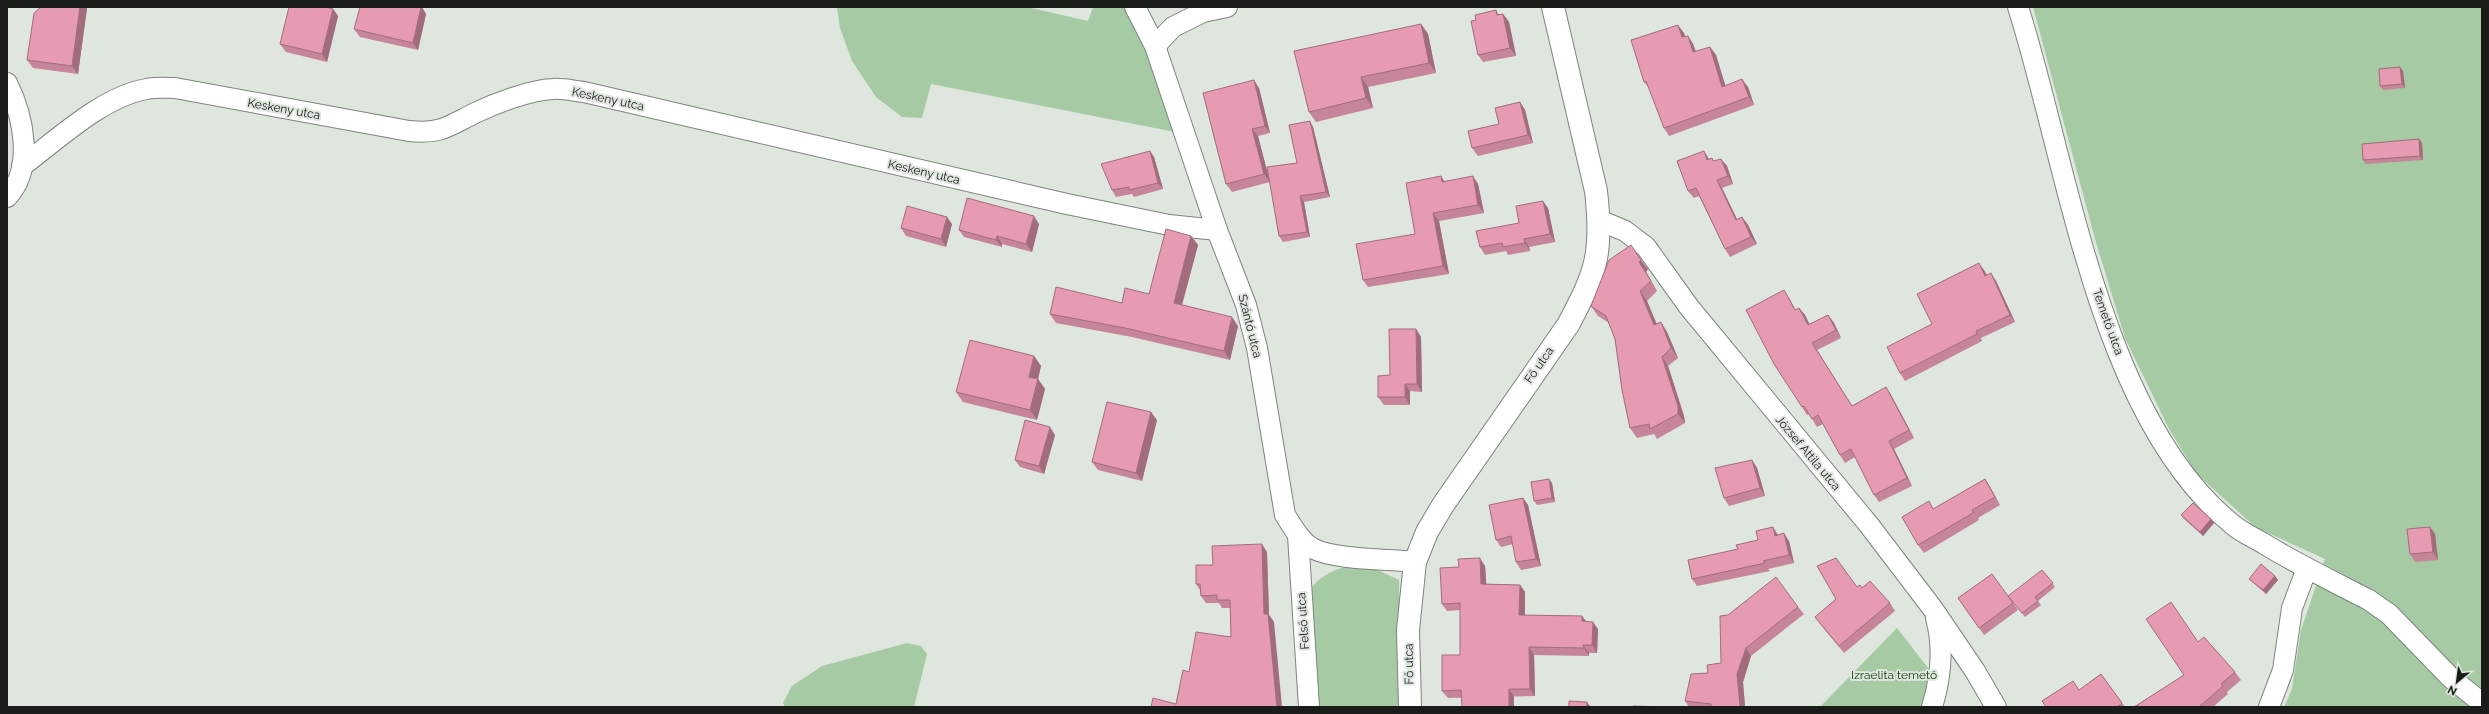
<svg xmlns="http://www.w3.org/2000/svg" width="2489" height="714" font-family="Raleway,sans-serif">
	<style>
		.green { fill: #a6caa3 }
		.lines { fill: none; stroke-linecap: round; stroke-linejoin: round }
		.street-casing { stroke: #7d847d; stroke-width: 22 }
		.secondary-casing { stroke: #7d847d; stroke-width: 24 }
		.street { stroke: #fff; stroke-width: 20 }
		.secondary { stroke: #fff; stroke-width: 22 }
		.wall { fill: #c68598 }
		.shaded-wall { fill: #a16c7c }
		.building { fill: #e69bb1; stroke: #a16c7c }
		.labels { text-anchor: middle; stroke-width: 4; stroke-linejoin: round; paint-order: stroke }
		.street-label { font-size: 12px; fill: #1a1c1a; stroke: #dfe6de }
		.park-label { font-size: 12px; fill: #093f09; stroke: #dfe6de }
	</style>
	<rect width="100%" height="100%" fill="#dfe6de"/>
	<g class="green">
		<polygon points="837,7 1027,7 1088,21 1093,7 1126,7 1146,53 1175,132 931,84 922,118 902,117 876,97 852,61 840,28"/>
		<polygon points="2033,7 2482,7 2482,707 2284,707 2292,689 2301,630 2325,559 2255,527 2196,473 2169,429 2125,338 2095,239"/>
		<path d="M1349,566L1371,567L1399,580L1400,707H1319L1309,593C1314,579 1334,569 1349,566Z"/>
		<polygon points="1897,628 1932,673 1921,707 1820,707"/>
		<polygon points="907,643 921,646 927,654 914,707 785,707 783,703 792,686 822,666"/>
	</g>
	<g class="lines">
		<defs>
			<g id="street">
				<path d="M1135,7L1155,46L1217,230L1246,305L1257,348L1285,515C1293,527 1300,541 1312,548C1334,560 1388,559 1415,562"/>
				<path d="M2018,7C2068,164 2099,417 2232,524C2242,533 2255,538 2266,545C2299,565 2334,582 2369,600L2389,614L2451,678L2482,703"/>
				<polyline points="1155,46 1173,27 1203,12 1227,7"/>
				<path d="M7,83C23,115 35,168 7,197"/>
				<path d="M22,166C57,140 103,96 147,89C156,87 166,88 175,88L409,131C441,134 447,127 475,113C496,103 530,90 553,89C563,88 574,91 584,92L1067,204L1169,225L1217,230"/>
				<polyline points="1599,220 1625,231 1646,247 1689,307 1869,525 1933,609 1975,671 1996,707"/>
				<polyline points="1298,536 1309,707"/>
				<path d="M1932,707C1941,678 1944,648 1936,618"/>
				<polyline points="2269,707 2283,670 2292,608 2307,568"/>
			</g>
			<path id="secondary" d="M1410,707L1408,630L1415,562L1427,532L1443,505L1568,325C1597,271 1603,252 1596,191L1553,7"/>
		</defs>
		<use href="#street" class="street-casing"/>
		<use href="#secondary" class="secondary-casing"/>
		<use href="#street" class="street"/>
		<use href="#secondary" class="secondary"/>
	</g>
	<g class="wall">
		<polygon points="41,7 86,7 87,8 78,74 33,68 27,60"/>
		<polygon points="333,9 338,16 327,62 286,52 280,44"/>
		<polygon points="1496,10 1499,15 1503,14 1509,22 1516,56 1483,62 1478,55 1476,20"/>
		<polygon points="426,14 418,50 360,37 354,29"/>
		<polygon points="1421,24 1428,34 1436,73 1368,87 1373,108 1316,122 1309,112"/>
		<polygon points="1684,33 1685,37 1688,36 1693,44 1696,52 1710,47 1716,55 1725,86 1748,87 1754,105 1669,136 1664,128 1649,88 1644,82"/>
		<polygon points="2400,67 2403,71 2405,88 2383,90 2380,86"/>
		<polygon points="1259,88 1270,133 1258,136 1269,180 1297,163 1313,127 1330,197 1304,202 1310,237 1283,242 1279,236 1270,182 1232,192 1226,184"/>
		<polygon points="1520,102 1525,110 1533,143 1478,156 1472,148 1499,124"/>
		<polygon points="2419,139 2422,143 2423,160 2366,164 2363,160"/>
		<polygon points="1150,151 1154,157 1163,189 1134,197 1132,194 1116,197 1112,190"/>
		<polygon points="1709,159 1714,161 1721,159 1727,166 1733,184 1722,188 1737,219 1742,217 1748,225 1757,244 1730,257 1725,249 1699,196 1694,198 1688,191"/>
		<polygon points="1445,181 1478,184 1484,213 1439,221 1449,274 1368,287 1363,280 1415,234"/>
		<polygon points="1548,208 1555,242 1529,247 1530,251 1508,255 1506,251 1485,255 1480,247 1519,223"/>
		<polygon points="952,224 946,247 906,236 901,228"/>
		<polygon points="1039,224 1032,252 1002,244 1002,247 964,237 959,230"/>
		<polygon points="1191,236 1198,245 1182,305 1238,326 1230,360 1132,337 1056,323 1050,314 1122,303 1149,294"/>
		<polygon points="1648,269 1646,272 1657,291 1647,301 1656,324 1667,332 1678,358 1668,366 1684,416 1685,423 1657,439 1654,434 1637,438 1630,428 1615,339 1609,323 1598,316 1591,306"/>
		<polygon points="1984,270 1987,275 1996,281 2015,322 1981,338 1982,341 1905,381 1900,373 1932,324"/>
		<polygon points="1789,298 1795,310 1799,308 1805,315 1809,325 1828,315 1834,323 1841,338 1817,350 1852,406 1886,387 1891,395 1914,438 1894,449 1912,486 1879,502 1874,495 1855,457 1845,463 1840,455 1823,424 1817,427 1809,414 1807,415 1802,407"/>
		<polygon points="1416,329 1421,337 1422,392 1410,391 1410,405 1384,405 1378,397 1390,375"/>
		<polygon points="1034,356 1041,366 1038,379 1045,389 1037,420 963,402 956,392"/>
		<polygon points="1157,420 1142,481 1098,470 1092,462"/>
		<polygon points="1055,435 1044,474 1020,467 1015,460"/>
		<polygon points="1752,460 1757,468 1765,496 1729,506 1724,498"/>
		<polygon points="1985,479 1990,487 2000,505 1978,518 1979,520 1924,553 1918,545 1934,509"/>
		<polygon points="1552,483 1555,502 1537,505 1534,501"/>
		<polygon points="1523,498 1528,505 1541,566 1521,570 1516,562 1513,544 1501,547 1496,540"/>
		<polygon points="2181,515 2214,523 2203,536 2184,519"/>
		<polygon points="2430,527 2435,534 2438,560 2415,562 2410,554"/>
		<polygon points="1778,535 1789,541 1794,563 1768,569 1770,571 1697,586 1692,579 1738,549"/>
		<polygon points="1267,552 1269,615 1274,622 1176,704 1189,672 1231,637 1230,608 1222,608 1219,603 1206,603 1201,596 1200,590 1196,584 1213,565"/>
		<polygon points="1485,566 1486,584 1520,585 1525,592 1525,615 1582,616 1586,621 1598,629 1597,653 1589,653 1589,656 1534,655 1535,696 1448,698 1442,691 1460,655 1460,610 1447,611 1442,604"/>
		<polygon points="2042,570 2055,587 2038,601 2041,605 2025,617 2011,600"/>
		<polygon points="1992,574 2018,610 1984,635 1958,598"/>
		<polygon points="2275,576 2278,580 2266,594 2252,582 2249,579"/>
		<polygon points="1857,587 1862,588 1890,603 1895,611 1844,653 1820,624 1815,617"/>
		<polygon points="1798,607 1804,614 1751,656 1743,682 1745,706 1750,707 1689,707 1685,701 1708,673 1721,663 1728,615"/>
		<polygon points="2199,642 2235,672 2241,680 2227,692 2228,694 2213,707 2134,707 2184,675"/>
		<polygon points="2101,674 2125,707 2046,707 2079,690"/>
	</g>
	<g class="shaded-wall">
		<polygon points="80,7 86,7 87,8 78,74 72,66"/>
		<polygon points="421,7 422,7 426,14 418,50 413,43"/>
		<polygon points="333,9 338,16 327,62 322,54"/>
		<polygon points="1503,14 1509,22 1516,56 1510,48"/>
		<polygon points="1421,24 1428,34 1436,73 1429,63"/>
		<polygon points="1678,25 1684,33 1688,45 1682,37"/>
		<polygon points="1688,36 1693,44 1699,60 1693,52"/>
		<polygon points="1710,47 1716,55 1728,94 1722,87"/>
		<polygon points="2400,67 2403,71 2405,88 2402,84"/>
		<polygon points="1361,77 1368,87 1373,108 1366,98"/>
		<polygon points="1742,79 1748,87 1754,105 1749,97"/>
		<polygon points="1254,80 1259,88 1270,133 1265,126"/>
		<polygon points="1520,102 1525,110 1533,143 1528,135"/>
		<polygon points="1310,121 1313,127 1330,197 1326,192"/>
		<polygon points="1252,129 1258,136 1270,182 1264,174"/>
		<polygon points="2419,139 2422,143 2423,160 2420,156"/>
		<polygon points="1150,151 1154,157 1163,189 1158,183"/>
		<polygon points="1704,151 1709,159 1707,160"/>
		<polygon points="1721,159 1727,166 1733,184 1728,176"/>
		<polygon points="1441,176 1446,184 1442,182"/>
		<polygon points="1473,176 1478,184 1484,213 1478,205"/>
		<polygon points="1717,180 1722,188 1741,228 1736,220"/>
		<polygon points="1300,196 1304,202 1310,237 1307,232"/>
		<polygon points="1543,201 1548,208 1555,242 1550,234"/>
		<polygon points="1433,213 1439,221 1449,274 1443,266"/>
		<polygon points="1034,216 1039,224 1032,252 1026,244"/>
		<polygon points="947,217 952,224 946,247 941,239"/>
		<polygon points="1742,217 1748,225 1757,244 1751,237"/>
		<polygon points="997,236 1002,244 1002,247 996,240"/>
		<polygon points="1191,236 1198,245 1180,312 1174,303"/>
		<polygon points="1524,239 1529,247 1530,251 1525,243"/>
		<polygon points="1641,260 1648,269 1646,272 1657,291 1639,262"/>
		<polygon points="1979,263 1984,270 1990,283 1985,276"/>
		<polygon points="1991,273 1996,281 2015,322 2010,315"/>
		<polygon points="1784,290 1789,298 1800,318 1795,310"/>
		<polygon points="1640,291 1647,301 1661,334 1654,325"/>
		<polygon points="1799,308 1805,315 1814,333 1808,325"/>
		<polygon points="1828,315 1834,323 1841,338 1836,330"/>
		<polygon points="1232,317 1238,326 1230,360 1224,351"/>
		<polygon points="1661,322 1667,332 1678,358 1671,348"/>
		<polygon points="1416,329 1421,337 1422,392 1417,384"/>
		<polygon points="1812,343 1817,350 1857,414 1852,406"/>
		<polygon points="1034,356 1041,366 1038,379 1045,389 1037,420 1030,410 1029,377"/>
		<polygon points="1662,357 1668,366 1684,416 1685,423 1678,414"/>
		<polygon points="1405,384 1410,391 1410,405 1405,397"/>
		<polygon points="1886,387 1891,395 1914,438 1909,430"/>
		<polygon points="1151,412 1157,420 1142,481 1136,473"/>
		<polygon points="1050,427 1055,435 1044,474 1039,466"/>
		<polygon points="1889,441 1894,449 1912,486 1907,478"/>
		<polygon points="1752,460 1757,468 1765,496 1760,488"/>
		<polygon points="1549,479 1552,483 1555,502 1552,498"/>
		<polygon points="1985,479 1990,487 2000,505 1995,497"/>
		<polygon points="1523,498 1528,505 1541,566 1536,559"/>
		<polygon points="2211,519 2214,523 2203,536 2200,532"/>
		<polygon points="1773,527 1778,535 1781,543 1775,536"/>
		<polygon points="2430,527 2435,534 2438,560 2433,552"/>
		<polygon points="1784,533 1789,541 1794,563 1789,555"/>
		<polygon points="1262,544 1267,552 1269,615 1274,622 1282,707 1277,707 1264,614"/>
		<polygon points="1480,558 1485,566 1487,592 1481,584"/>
		<polygon points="2275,576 2278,580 2266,594 2263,590"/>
		<polygon points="1520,585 1525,592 1525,623 1519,615"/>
		<polygon points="1582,616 1588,624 1582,621"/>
		<polygon points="1593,622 1598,629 1597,653 1592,645"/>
		<polygon points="1583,645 1589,653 1589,656 1584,648"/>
		<polygon points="1529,647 1534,655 1535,696 1530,689"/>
		<polygon points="1746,648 1751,656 1743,682 1745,707 1740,706 1737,674"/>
		<polygon points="1509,689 1514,697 1514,707 1509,707"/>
		<polygon points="1587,702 1590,706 1590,707 1587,707"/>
	</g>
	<g class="building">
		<polygon points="41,7 80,7 72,66 27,60 34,13"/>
		<polygon points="289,7 326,7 333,9 322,54 280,44"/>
		<polygon points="360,7 421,7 413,43 354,29"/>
		<polygon points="1496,10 1497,15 1503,14 1510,48 1478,55 1471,21 1476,20 1475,15"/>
		<polygon points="1421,24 1429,63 1361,77 1366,98 1309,112 1294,51"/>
		<polygon points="1678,25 1682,37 1688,36 1693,52 1710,47 1722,87 1742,79 1749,97 1664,128 1646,81 1644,82 1631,40"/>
		<polygon points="2400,67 2402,84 2380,86 2379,69"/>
		<polygon points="1254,80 1265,126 1252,129 1264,174 1226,184 1203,93"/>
		<polygon points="1520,102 1528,135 1472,148 1468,131 1499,124 1495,108"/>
		<polygon points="1310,121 1326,192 1300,196 1307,232 1279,236 1267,167 1297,163 1289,125"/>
		<polygon points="2419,139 2420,156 2363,160 2362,144"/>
		<polygon points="1150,151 1158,183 1129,190 1129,187 1112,190 1101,164"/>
		<polygon points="1704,151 1707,160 1712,158 1713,161 1721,159 1728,176 1717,180 1736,220 1742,217 1751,237 1725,249 1696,188 1688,191 1677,161"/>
		<polygon points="1441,176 1442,182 1473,176 1478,205 1433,213 1443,266 1363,280 1356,244 1415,234 1406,183"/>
		<polygon points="967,198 1034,216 1026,244 997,236 996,240 959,230"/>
		<polygon points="1543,201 1550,234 1524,239 1525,243 1503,247 1502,243 1480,247 1476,231 1519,223 1516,206"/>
		<polygon points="907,206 947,217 941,239 901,228"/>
		<polygon points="1166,229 1191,236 1174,303 1232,317 1224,351 1125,328 1050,314 1056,287 1122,303 1125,288 1149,294"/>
		<polygon points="1631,245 1641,260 1639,262 1651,281 1640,291 1654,325 1661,322 1671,348 1662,357 1678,406 1678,414 1650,429 1649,424 1630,428 1622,390 1615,339 1606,316 1591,306 1609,260"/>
		<polygon points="1979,263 1985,276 1991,273 2010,315 1976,331 1977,334 1900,373 1887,347 1932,324 1917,294"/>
		<polygon points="1784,290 1795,310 1799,308 1808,325 1828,315 1836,330 1812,343 1852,406 1886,387 1909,430 1889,441 1907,478 1874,495 1851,449 1840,455 1818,415 1812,419 1804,406 1802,407 1774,364 1746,310"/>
		<polygon points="1389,329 1416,329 1417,384 1405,384 1405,397 1378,397 1378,376 1390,375"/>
		<polygon points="970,340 1034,356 1029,377 1038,379 1030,410 956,392"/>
		<polygon points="1107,402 1151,412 1136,473 1092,462"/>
		<polygon points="1025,420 1050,427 1039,466 1015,460"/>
		<polygon points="1752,460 1760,488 1724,498 1715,468"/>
		<polygon points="1549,479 1552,498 1534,501 1531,482"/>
		<polygon points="1985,479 1995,497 1972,510 1973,513 1918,545 1902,517 1929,501 1933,509"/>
		<polygon points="1523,498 1536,559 1516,562 1511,536 1496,540 1489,505"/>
		<polygon points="2193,503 2211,519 2200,532 2181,515"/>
		<polygon points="1773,527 1775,536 1784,533 1789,555 1763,561 1765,563 1692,579 1688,560 1738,549 1736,545 1758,540 1756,531"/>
		<polygon points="2430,527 2433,552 2410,554 2407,529"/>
		<polygon points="1262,544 1264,614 1268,614 1277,707 1151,707 1153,698 1176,704 1183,670 1189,672 1196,632 1231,637 1230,600 1217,600 1217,595 1201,596 1200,584 1196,584 1196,565 1213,565 1212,546"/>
		<polygon points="1480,558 1481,584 1520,585 1519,615 1582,616 1582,621 1593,622 1592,645 1583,645 1584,648 1529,647 1530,689 1509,689 1509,707 1462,707 1461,690 1442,691 1442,655 1460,655 1460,603 1442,604 1440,568 1459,567 1458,559"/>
		<polygon points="1836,558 1857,587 1860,585 1862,588 1870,581 1890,603 1839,646 1815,617 1836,599 1817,566"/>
		<polygon points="2261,564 2275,576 2263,590 2249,579"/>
		<polygon points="2042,570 2053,583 2035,597 2038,601 2022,613 2008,596"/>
		<polygon points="1992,574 2013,603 1979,628 1958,598"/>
		<polygon points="1776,577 1798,607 1746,648 1737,674 1740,706 1749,707 1711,707 1711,704 1685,701 1691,674 1708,673 1707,665 1721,663 1720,616 1728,615"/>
		<polygon points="2171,602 2198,642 2204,637 2235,672 2221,684 2223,686 2199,707 2134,707 2184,675 2146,619"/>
		<polygon points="2101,674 2122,703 2117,707 2046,707 2042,701 2073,681 2079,690"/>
		<polygon points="1569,701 1587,702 1587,707 1569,707"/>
		<polygon points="1633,706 1666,707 1633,707"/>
	</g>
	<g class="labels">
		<g class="street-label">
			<text transform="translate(608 99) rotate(12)" y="4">Keskeny utca</text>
			<text transform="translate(284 109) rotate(10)" y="4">Keskeny utca</text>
			<text transform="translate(924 172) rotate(13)" y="4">Keskeny utca</text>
			<text transform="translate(2108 322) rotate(70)" y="4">Temető utca</text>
			<text transform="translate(1250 326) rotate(76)" y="4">Szántó utca</text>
			<text transform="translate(1539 365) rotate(-55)" y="4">Fő utca</text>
			<text transform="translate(1808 453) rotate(50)" y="4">József Attila utca</text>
			<text transform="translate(1303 621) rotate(-94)" y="4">Felső utca</text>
			<text transform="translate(1409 664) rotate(-91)" y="4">Fő utca</text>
		</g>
		<g class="park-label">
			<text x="1894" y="679">Izraelita temető</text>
		</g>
	</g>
	<rect width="2489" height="714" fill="none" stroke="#1a1c1a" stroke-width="16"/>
	<g transform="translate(2457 682) rotate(209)" stroke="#dfe6de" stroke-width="3" paint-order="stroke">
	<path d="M0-3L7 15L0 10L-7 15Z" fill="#1a1c1a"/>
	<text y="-6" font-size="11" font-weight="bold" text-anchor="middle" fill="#1a1c1a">N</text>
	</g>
</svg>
